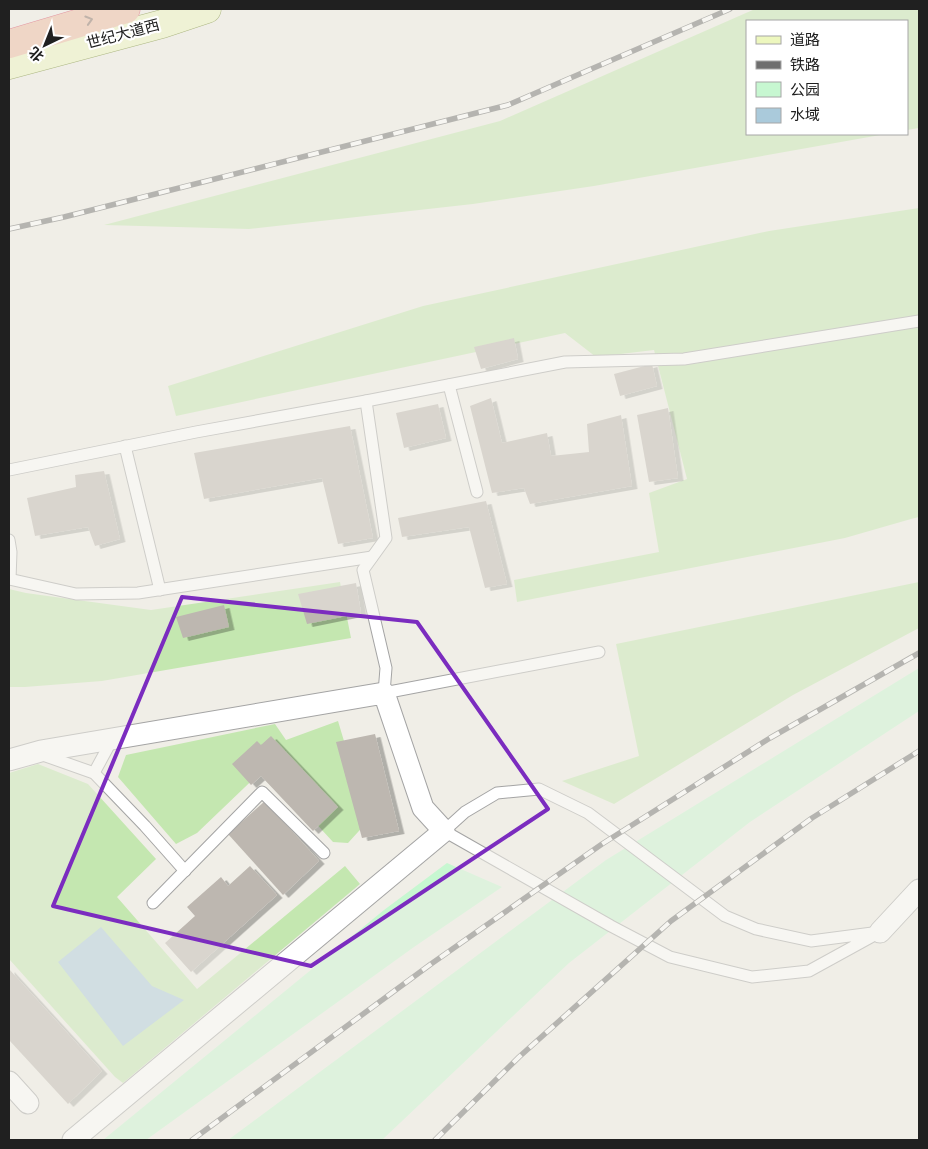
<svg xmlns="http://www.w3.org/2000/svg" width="928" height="1149" font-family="Signika,'Noto Sans SC',sans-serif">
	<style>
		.grass { fill: #c4e7b0 }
		.park { fill: #c7f7d1 }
		.water { fill: #aacadb }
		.building { fill: #bdb7b0; filter: url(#shadow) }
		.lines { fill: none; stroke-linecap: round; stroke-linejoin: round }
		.service-casing { stroke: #a4a4a4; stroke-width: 13 }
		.minor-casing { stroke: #a4a4a4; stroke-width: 23 }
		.secondary-casing { stroke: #5b730b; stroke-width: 29 }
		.trunk-casing { stroke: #d23053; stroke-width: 29 }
		.service { stroke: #fff; stroke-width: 11 }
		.minor { stroke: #fff; stroke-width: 21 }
		.secondary { stroke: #edf7be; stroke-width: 28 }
		.trunk { stroke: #edb89e; stroke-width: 28 }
		.rail-casing { stroke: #6e6e6e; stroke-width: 5.5 }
		.rail { stroke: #fff; stroke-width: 4; stroke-dasharray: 11; stroke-linecap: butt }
		.oneway { stroke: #866c5f }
		.marked { fill: none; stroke: #7b2cbf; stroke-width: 4; stroke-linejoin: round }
		.labels { text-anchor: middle; stroke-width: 4.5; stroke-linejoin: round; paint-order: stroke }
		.street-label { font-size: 15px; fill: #202020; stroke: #fff }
	</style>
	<defs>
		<filter id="shadow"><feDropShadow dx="5.5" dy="3" stdDeviation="0" flood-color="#0004"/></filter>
	</defs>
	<rect width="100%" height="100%" fill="#f0eee7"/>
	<g class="grass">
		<polygon points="755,9 919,9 919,128 907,130 907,21 747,21 747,134 886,134 594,186 473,204 249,229 104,225 500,121"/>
		<polygon points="919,208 919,517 911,519 845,538 517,602 514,580 659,552 649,493 687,479 654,350 596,357 565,333 176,416 168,386 423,306 769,231"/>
		<polygon points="340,582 351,638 102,681 25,687 9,687 9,589 26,593 151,610"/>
		<polygon points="919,582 919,628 793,695 614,804 562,781 639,756 616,644"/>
		<polygon points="338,721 368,821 348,843 333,842 265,768 197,833 176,844 118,777 126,755 275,724 286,740"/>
		<polygon points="38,764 88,784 156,859 117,897 197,989 345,866 360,884 123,1083 115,1077 9,959 9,773"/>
	</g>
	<g class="park">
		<polygon points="919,668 919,711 750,822 569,963 382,1140 228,1140 606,860"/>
		<polygon points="447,863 502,887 414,947 146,1140 103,1140 384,910"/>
	</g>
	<polygon class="water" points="101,927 152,986 184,1000 123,1046 58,962"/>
	<g class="building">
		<polygon points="514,338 518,359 481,369 474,347"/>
		<polygon points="652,364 657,386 620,396 614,374"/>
		<polygon points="491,398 502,443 547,433 551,456 589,452 587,424 621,415 632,486 530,504 524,488 492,493 470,406"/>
		<polygon points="438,404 446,438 404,448 396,413"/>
		<polygon points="668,408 678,478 649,482 637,415"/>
		<polygon points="350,426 373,538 338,544 322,478 204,499 194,453"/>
		<polygon points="104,471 120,539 95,546 88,527 35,536 27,498 76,487 75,475"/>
		<polygon points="486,501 507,584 485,588 469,527 402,537 398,518"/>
		<polygon points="356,583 361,613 307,624 298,594"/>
		<polygon points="224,605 229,627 183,638 176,617"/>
		<polygon points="375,734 399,831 362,838 336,742"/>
		<polygon points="271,736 338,807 313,831 261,776 251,785 232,764 257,741 261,745"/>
		<polygon points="265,801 319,861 283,895 228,834"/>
		<polygon points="250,866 277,895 191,972 165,943 195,916 187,907 221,877 228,886"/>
		<polygon points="9,969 102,1071 68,1104 9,1040"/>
	</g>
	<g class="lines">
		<defs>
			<g id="service">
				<polyline points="449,385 477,492"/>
				<polyline points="366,401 386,538 363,570 386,668 384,693 599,652"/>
				<polyline points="125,446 160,590"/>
				<polyline points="9,470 196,432 366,401 565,362 684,359 919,321"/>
				<polyline points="9,540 11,552 10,579"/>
				<polyline points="9,579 76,594 138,593 372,557"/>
				<polyline points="40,754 94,773 145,826 185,871"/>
				<polyline points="94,773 113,738"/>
				<polygon points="539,789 588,813 725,916 756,929 811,941 880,932 809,971 752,977 670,957 611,926 444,831 465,812 497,793"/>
				<polyline points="153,903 262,792 324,853"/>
			</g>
			<g id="minor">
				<polyline points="9,760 41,751 384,693 423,808 444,831 73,1140"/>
				<polyline points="880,932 919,890"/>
				<polyline points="9,1082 28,1103"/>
			</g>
			<polyline id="secondary" points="9,65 162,24 207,9"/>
			<polyline id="trunk" points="9,44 126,9"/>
		</defs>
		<use href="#service" class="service-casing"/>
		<use href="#minor" class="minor-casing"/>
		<use href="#secondary" class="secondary-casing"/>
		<use href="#trunk" class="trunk-casing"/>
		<use href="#service" class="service"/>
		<use href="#minor" class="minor"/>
		<use href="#secondary" class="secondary"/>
		<use href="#trunk" class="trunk"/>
		<defs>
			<g id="rail">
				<polyline points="9,229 64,217 508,105 730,9"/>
				<polyline points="192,1140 431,964 602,844 770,738 919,653"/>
				<polyline points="435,1140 519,1057 671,921 812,818 919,751"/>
			</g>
		</defs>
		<use href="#rail" class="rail-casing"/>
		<use href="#rail" class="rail"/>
	</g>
	<defs><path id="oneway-chevron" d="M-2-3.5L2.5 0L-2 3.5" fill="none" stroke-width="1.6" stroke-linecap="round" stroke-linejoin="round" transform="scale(1.25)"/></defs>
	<use class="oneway" href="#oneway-chevron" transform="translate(89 20) rotate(-17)"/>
	<path d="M0 0H928V1149H0ZM182,597L417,622L548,809L311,966L53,906Z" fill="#f0eee7" fill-opacity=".55" fill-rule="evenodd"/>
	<path class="marked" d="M182,597L417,622L548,809L311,966L53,906Z"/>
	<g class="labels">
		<g class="street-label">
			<text transform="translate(123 34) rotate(-15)" y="5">世纪大道西</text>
		</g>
	</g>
	<rect width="928" height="1149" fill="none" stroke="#202020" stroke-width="20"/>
	<rect x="746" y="20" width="162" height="115" fill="#ffffff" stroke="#a6a6a6"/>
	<rect x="756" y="36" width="25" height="8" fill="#edf7be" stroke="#a6a6a6"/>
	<text x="790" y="45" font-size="15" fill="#202020">道路</text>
	<rect x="756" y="61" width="25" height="8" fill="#6e6e6e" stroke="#a6a6a6"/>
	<text x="790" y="70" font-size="15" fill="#202020">铁路</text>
	<rect x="756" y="82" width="25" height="15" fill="#c7f7d1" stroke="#a6a6a6"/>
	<text x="790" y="95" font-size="15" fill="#202020">公园</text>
	<rect x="756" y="108" width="25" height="15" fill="#aacadb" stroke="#a6a6a6"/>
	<text x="790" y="120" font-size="15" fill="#202020">水域</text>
	<g transform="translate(45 45) rotate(223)" stroke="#ffffff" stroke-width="4" paint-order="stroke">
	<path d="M0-4L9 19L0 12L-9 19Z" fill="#202020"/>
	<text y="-8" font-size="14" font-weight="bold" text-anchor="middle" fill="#202020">北</text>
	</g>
</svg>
